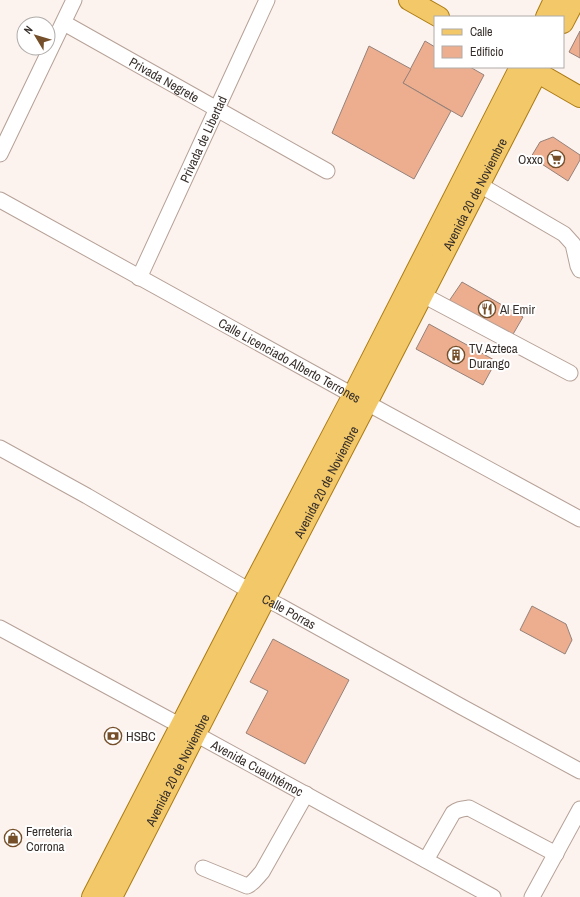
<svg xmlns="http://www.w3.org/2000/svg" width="580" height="897" font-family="'Archivo Narrow',sans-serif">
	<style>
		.building { fill: #edae90; stroke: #968178 }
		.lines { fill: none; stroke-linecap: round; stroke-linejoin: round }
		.minor-casing { stroke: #b6a197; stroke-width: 17 }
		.major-casing { stroke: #ac7b12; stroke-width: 22 }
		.minor { stroke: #fff; stroke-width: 15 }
		.major { stroke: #f3c869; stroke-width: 20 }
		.labels { text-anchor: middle; stroke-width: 4; stroke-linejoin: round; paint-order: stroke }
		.street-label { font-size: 13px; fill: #372f2b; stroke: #fff }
		.poi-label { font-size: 13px; fill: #372f2b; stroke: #fff; text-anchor: start }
	</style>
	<rect width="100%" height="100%" fill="#fcf3ef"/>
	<g class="building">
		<polygon points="580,31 580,58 569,52"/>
		<polygon points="425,41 435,47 435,67 470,67 484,75 462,117 403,83"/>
		<polygon points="369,46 411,69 403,83 451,111 414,179 332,133"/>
		<polygon points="553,137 580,155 580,160 568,181 531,157 540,142"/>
		<polygon points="462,282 523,317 512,336 449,301"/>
		<polygon points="429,324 496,361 483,385 416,349"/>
		<polygon points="532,606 566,624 572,640 565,654 520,630"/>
		<polygon points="273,639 349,680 305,764 246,733 268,691 250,682"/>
	</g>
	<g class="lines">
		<defs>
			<g id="minor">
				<path id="s1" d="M64,23L327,171"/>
				<polyline points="0,154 74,0"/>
				<polyline points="480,185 564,234 573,244 578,266 580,270"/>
				<path id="s2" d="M0,200L367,403L580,519"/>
				<path id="s3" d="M139,278L267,0"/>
				<polyline points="423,295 570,373"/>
				<path id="s4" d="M0,448L87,496L250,591L280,606L462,707L580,771"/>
				<path id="s5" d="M0,628L181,726L493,897"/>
				<path d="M426,860L453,813C458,809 462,809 469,808L556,854"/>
				<path d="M203,868L247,886C254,883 257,877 262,872L306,794"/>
				<polyline points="532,897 580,809"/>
			</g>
			<g id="major">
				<polyline points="409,0 439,17"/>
				<polyline points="546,17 554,0"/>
				<polyline points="563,23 575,0"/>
				<polyline points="528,67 580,97"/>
				<polyline points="92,897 250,591 353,395 520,67"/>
				<path id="s6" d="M112,897L265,599L367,403L540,67"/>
			</g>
		</defs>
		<use href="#minor" class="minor-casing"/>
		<use href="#major" class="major-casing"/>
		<use href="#minor" class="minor"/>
		<use href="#major" class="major"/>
	</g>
	<defs>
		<symbol id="supermarket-ring" viewBox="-11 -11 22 22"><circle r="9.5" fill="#fff" stroke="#744f2a" stroke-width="1.5"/><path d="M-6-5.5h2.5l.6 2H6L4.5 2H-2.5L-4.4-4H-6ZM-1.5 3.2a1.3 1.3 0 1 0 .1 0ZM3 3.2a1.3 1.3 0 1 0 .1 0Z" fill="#744f2a"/></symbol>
		<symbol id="restaurant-ring" viewBox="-11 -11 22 22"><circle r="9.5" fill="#fff" stroke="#744f2a" stroke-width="1.5"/><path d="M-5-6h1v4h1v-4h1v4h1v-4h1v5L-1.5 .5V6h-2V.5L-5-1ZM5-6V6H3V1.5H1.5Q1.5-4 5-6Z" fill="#744f2a"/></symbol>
		<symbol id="building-ring" viewBox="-11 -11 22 22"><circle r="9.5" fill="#fff" stroke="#744f2a" stroke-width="1.5"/><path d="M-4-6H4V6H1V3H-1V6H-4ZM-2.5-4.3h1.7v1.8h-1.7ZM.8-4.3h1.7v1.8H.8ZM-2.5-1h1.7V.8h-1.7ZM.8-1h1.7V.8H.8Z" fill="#744f2a"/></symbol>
		<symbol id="bank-ring" viewBox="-11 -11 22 22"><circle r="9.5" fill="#fff" stroke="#744f2a" stroke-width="1.5"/><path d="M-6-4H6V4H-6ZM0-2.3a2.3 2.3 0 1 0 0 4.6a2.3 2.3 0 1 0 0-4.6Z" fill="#744f2a"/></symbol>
		<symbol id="shop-ring" viewBox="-11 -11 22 22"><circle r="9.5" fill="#fff" stroke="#744f2a" stroke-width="1.5"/><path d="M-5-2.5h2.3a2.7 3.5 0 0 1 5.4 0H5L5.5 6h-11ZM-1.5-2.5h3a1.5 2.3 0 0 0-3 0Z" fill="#744f2a"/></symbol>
	</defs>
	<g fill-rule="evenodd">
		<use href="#supermarket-ring" x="546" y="149" width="20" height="20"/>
		<use href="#restaurant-ring" x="477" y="299" width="20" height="20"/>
		<use href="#building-ring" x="446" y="345" width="20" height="20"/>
		<use href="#bank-ring" x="103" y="726" width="20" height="20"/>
		<use href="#shop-ring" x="3" y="828" width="20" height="20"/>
	</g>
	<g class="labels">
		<g class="street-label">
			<text dy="5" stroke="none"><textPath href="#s1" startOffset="115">Privada Negrete</textPath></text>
			<text dy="5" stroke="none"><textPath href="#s3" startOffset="153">Privada de Libertad</textPath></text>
			<text dy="5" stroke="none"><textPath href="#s6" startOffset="791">Avenida 20 de Noviembre</textPath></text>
			<text dy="5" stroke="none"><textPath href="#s2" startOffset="331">Calle Licenciado Alberto Terrones</textPath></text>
			<text dy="5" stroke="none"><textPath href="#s6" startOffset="467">Avenida 20 de Noviembre</textPath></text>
			<text dy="5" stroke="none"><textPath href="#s4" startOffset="332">Calle Porras</textPath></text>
			<text dy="5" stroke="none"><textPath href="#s5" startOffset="293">Avenida Cuauhtémoc</textPath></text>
			<text dy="5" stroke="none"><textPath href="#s6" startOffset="143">Avenida 20 de Noviembre</textPath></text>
		</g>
		<g class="poi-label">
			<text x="543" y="164" text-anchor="end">Oxxo</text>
			<text x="500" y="314">Al Emir</text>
			<text x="469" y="353">TV Azteca<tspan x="469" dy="15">Durango</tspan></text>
			<text x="126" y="741">HSBC</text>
			<text x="26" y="836">Ferreteria<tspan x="26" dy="15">Corrona</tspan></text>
		</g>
	</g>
	<rect x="434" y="16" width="130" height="52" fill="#ffffff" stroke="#afacaa"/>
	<rect x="442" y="29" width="20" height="6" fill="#f3c869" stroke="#afacaa"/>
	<text x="470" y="36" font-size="12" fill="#372f2b">Calle</text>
	<rect x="442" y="46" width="20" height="12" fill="#edae90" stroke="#afacaa"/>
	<text x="470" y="56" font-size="12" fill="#372f2b">Edificio</text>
	<g transform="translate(36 36) rotate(308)"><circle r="19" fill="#ffffff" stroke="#afacaa"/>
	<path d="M0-3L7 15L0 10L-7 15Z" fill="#744f2a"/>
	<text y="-6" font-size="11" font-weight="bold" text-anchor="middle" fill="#372f2b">N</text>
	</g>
</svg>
